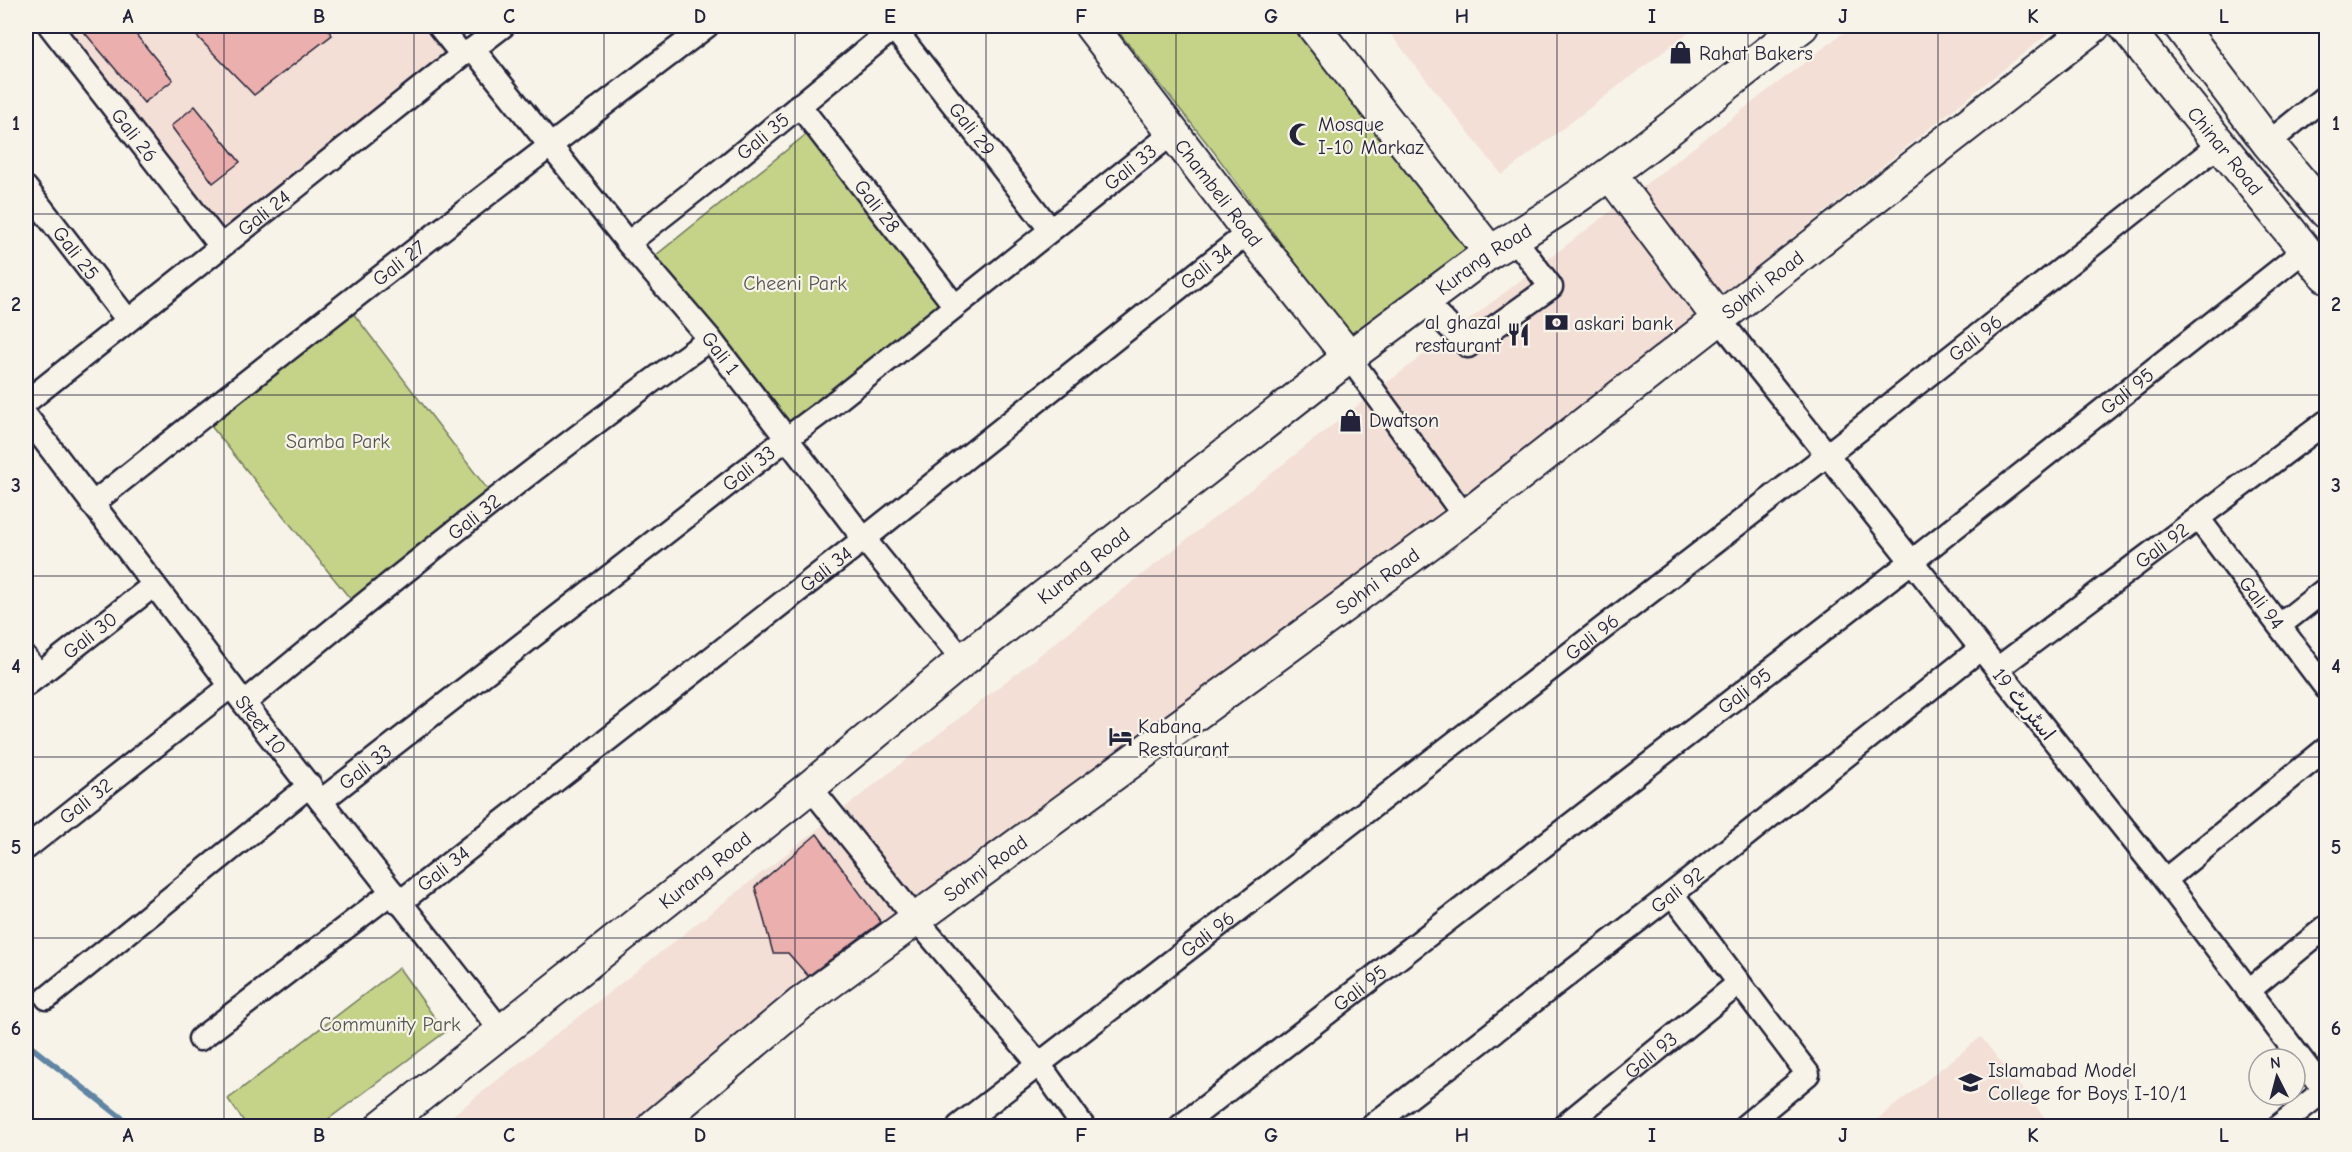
<svg xmlns="http://www.w3.org/2000/svg" width="2352" height="1152" font-family="'Comic Neue','Playpen Sans Arabic',sans-serif">
	<style>
		.built { fill: #f3dfd6 }
		.green { fill: #c4d387; stroke: #737a61; stroke-width: 1.5 }
		.lines { fill: none; stroke-linecap: round; stroke-linejoin: round }
		.stream { stroke: #6085a4; stroke-width: 6 }
		.building { fill: #ebb0ad; stroke: #22223b; stroke-width: 1.5 }
		.street-casing { stroke: #22223b; stroke-width: 27 }
		.secondary-casing { stroke: #22223b; stroke-width: 36 }
		.street { stroke: #f7f3e8; stroke-width: 22 }
		.secondary { stroke: #f7f3e8; stroke-width: 32 }
		.grid { fill: none; stroke: #22223b; stroke-width: 1.5; stroke-opacity: 0.55 }
		.labels { text-anchor: middle; stroke-width: 4.5; stroke-linejoin: round; paint-order: stroke }
		.poi-label { font-size: 20px; fill: #22223b; stroke: #f7f3e8; text-anchor: start }
		.street-label { font-size: 20px; fill: #22223b; stroke: #f7f3e8 }
		.park-label { font-size: 20px; fill: #535752; stroke: #f7f3e8 }
		.neatline { fill: none; stroke: #22223b; stroke-width: 2 }
		.grid-label { font-size: 20px; text-anchor: middle; font-weight: bold; fill: #22223b }
	</style>
	<rect width="100%" height="100%" fill="#f7f3e8"/>
	<filter id="ink" filterUnits="userSpaceOnUse"><feTurbulence type="fractalNoise" baseFrequency=".0167" numOctaves="2"/><feDisplacementMap in="SourceGraphic" scale="12" xChannelSelector="R" yChannelSelector="G"/><feConvolveMatrix kernelMatrix="1 2 1 2 8 2 1 2 1" color-interpolation-filters="sRGB"/></filter>
	<g filter="url(#ink)">
		<g class="built">
			<polygon points="60,26 430,26 450,52 220,234"/>
			<polygon points="1384,26 1697,26 1502,175"/>
			<polygon points="1852,26 2058,26 1639,360 890,934 643,1126 439,1126 1371,395"/>
			<polygon points="1981,1037 2051,1126 1869,1126"/>
		</g>
		<g class="green">
			<polygon points="1114,26 1295,26 1477,252 1354,343 1214,152"/>
			<polygon points="809,132 955,310 784,445 645,264"/>
			<polygon points="353,313 498,503 360,611 211,426"/>
			<polygon points="399,968 445,1032 319,1126 247,1126 228,1099"/>
		</g>
		<g class="lines">
			<polyline class="stream" points="26,1043 132,1126"/>
		</g>
		<g class="building">
			<polygon points="79,26 129,26 173,80 144,103"/>
			<polygon points="187,26 325,26 332,35 254,95"/>
			<polygon points="195,106 240,162 213,183 171,126"/>
			<polygon points="817,834 881,922 808,976 788,953 773,953 755,887"/>
		</g>
		<g class="lines">
			<defs>
				<g id="street">
					<path id="s1" d="M50,26L220,245"/>
					<polyline points="439,26 462,55"/>
					<path id="s2" d="M893,27L1050,229"/>
					<path id="s3" d="M473,49L628,243L710,339L864,539L963,660"/>
					<path id="s4" d="M799,105L955,306"/>
					<polyline points="2268,143 2326,96"/>
					<path id="s5" d="M26,188L127,319"/>
					<path id="s6" d="M628,243L730,163L896,26"/>
					<polyline points="1423,300 1468,346 1551,287 1514,238"/>
					<polyline points="1720,320 2165,880 2325,1091"/>
					<polyline points="1349,357 1465,517"/>
					<path id="s7" d="M26,402L462,55L473,49L503,26"/>
					<path id="s8" d="M26,416L244,703L502,1032"/>
					<path id="s9" d="M92,504C296,342 500,183 707,26"/>
					<path id="s10" d="M2198,518L2326,688"/>
					<polyline points="2280,625 2326,589"/>
					<polyline points="26,658 39,675"/>
					<path id="s11" d="M1997,669L2326,422"/>
					<path id="s12" d="M26,685L154,585"/>
					<path id="s13" d="M244,703C396,577 549,454 710,339"/>
					<polyline points="810,787 916,919 1039,1064 1083,1126"/>
					<path id="s14" d="M321,801L786,439L825,410L1174,132"/>
					<path id="s15" d="M26,848L231,686"/>
					<polyline points="2165,880 2326,749"/>
					<polyline points="1672,894 1808,1074 1745,1126"/>
					<path id="s16" d="M399,903L864,539L1249,232"/>
					<polyline points="2248,991 2326,927"/>
					<polyline points="47,998 310,785"/>
					<polyline points="200,1039 392,892"/>
					<path id="s17" d="M959,1126L1827,455L2220,144"/>
					<path id="s18" d="M1181,1126L1911,562L2306,249"/>
					<path id="s19" d="M1372,1126L1672,894L1980,649"/>
					<path id="s20" d="M1564,1126L1739,983"/>
					<polyline points="2279,1126 2326,1089"/>
				</g>
				<g id="secondary">
					<path id="s21" d="M1091,26L1249,232L1349,357"/>
					<polyline points="1313,26 1490,252"/>
					<path id="s22" d="M2125,26L2326,276"/>
					<polyline points="2180,26 2268,143 2326,212"/>
					<polyline points="1610,174 1720,320"/>
					<path id="s23" d="M382,1126L810,787L963,660L1349,357L1490,252C1602,188 1701,103 1802,26"/>
					<path id="s24" d="M654,1126L800,1004L1465,517L2094,26"/>
				</g>
			</defs>
			<use href="#street" class="street-casing"/>
			<use href="#secondary" class="secondary-casing"/>
			<use href="#street" class="street"/>
			<use href="#secondary" class="secondary"/>
		</g>
	</g>
	<path class="grid" d="M224,26V1126M414,26V1126M604,26V1126M795,26V1126M986,26V1126M1176,26V1126M1366,26V1126M1557,26V1126M1748,26V1126M1938,26V1126M2128,26V1126M26,214H2326M26,395H2326M26,576H2326M26,757H2326M26,938H2326"/>
	<defs>
		<symbol id="shop-bare" viewBox="-9 -9 18 18"><path d="M-5-2.5h2.3a2.7 3.5 0 0 1 5.4 0H5L5.5 6h-11ZM-1.5-2.5h3a1.5 2.3 0 0 0-3 0Z" fill="#22223b" stroke="#f7f3e8" stroke-width="2.5" paint-order="stroke"/></symbol>
		<symbol id="mosque-bare" viewBox="-9 -9 18 18"><path d="M3.5-4.9A6 6 0 1 0 3.5 4.9A5 5 0 1 1 3.5-4.9Z" fill="#22223b" stroke="#f7f3e8" stroke-width="2.5" paint-order="stroke"/></symbol>
		<symbol id="bank-bare" viewBox="-9 -9 18 18"><path d="M-6-4H6V4H-6ZM0-2.3a2.3 2.3 0 1 0 0 4.6a2.3 2.3 0 1 0 0-4.6Z" fill="#22223b" stroke="#f7f3e8" stroke-width="2.5" paint-order="stroke"/></symbol>
		<symbol id="restaurant-bare" viewBox="-9 -9 18 18"><path d="M-5-6h1v4h1v-4h1v4h1v-4h1v5L-1.5 .5V6h-2V.5L-5-1ZM5-6V6H3V1.5H1.5Q1.5-4 5-6Z" fill="#22223b" stroke="#f7f3e8" stroke-width="2.5" paint-order="stroke"/></symbol>
		<symbol id="hotel-bare" viewBox="-9 -9 18 18"><path d="M-6-4.5h1.5V1H6V5H4.5V3h-9V5H-6ZM-4 0a1.8 1.8 0 1 1 3.6 0ZM.5 0V-2.5h3Q6-2.5 6 0Z" fill="#22223b" stroke="#f7f3e8" stroke-width="2.5" paint-order="stroke"/></symbol>
		<symbol id="school-bare" viewBox="-9 -9 18 18"><path d="M0-5L7-2L0 1L-7-2ZM-4 1L0 2.5L4 1V4Q0 6-4 4Z" fill="#22223b" stroke="#f7f3e8" stroke-width="2.5" paint-order="stroke"/></symbol>
	</defs>
	<g fill-rule="evenodd">
		<use href="#shop-bare" x="1664" y="36" width="33" height="33"/>
		<use href="#mosque-bare" x="1284" y="118" width="33" height="33"/>
		<use href="#bank-bare" x="1540" y="306" width="33" height="33"/>
		<use href="#restaurant-bare" x="1502" y="318" width="33" height="33"/>
		<use href="#shop-bare" x="1334" y="404" width="33" height="33"/>
		<use href="#hotel-bare" x="1104" y="720" width="33" height="33"/>
		<use href="#school-bare" x="1954" y="1066" width="33" height="33"/>
	</g>
	<g class="labels">
		<g class="poi-label">
			<text x="1699" y="60">Rahat Bakers</text>
			<text x="1318" y="131">Mosque<tspan x="1318" dy="23">I-10 Markaz</tspan></text>
			<text x="1501" y="329" text-anchor="end">al ghazal<tspan x="1501" dy="23">restaurant</tspan></text>
			<text x="1574" y="330">askari bank</text>
			<text x="1369" y="427">Dwatson</text>
			<text x="1138" y="733">Kabana<tspan x="1138" dy="23">Restaurant</tspan></text>
			<text x="1988" y="1077">Islamabad Model<tspan x="1988" dy="23">College for Boys I-10/1</tspan></text>
		</g>
		<g class="street-label">
			<text dy="7" stroke="none"><textPath href="#s2" startOffset="129">Gali 29</textPath></text>
			<text dy="7" stroke="none"><textPath href="#s1" startOffset="138">Gali 26</textPath></text>
			<text dy="7" stroke="none"><textPath href="#s6" startOffset="172">Gali 35</textPath></text>
			<text dy="7" stroke="none"><textPath href="#s22" startOffset="160">Chinar Road</textPath></text>
			<text dy="7" stroke="none"><textPath href="#s14" startOffset="1028">Gali 33</textPath></text>
			<text dy="7" stroke="none"><textPath href="#s21" startOffset="210">Chambeli Road</textPath></text>
			<text dy="7" stroke="none"><textPath href="#s4" startOffset="128">Gali 28</textPath></text>
			<text dy="7" stroke="none"><textPath href="#s7" startOffset="304">Gali 24</textPath></text>
			<text dy="7" stroke="none"><textPath href="#s5" startOffset="82">Gali 25</textPath></text>
			<text dy="7" stroke="none"><textPath href="#s23" startOffset="1402">Kurang Road</textPath></text>
			<text dy="7" stroke="none"><textPath href="#s9" startOffset="390">Gali 27</textPath></text>
			<text dy="7" stroke="none"><textPath href="#s16" startOffset="1028">Gali 34</textPath></text>
			<text dy="7" stroke="none"><textPath href="#s24" startOffset="1392">Sohni Road</textPath></text>
			<text dy="7" stroke="none"><textPath href="#s17" startOffset="1286">Gali 96</textPath></text>
			<text dy="7" stroke="none"><textPath href="#s3" startOffset="392">Gali 1</textPath></text>
			<text dy="7" stroke="none"><textPath href="#s18" startOffset="1198">Gali 95</textPath></text>
			<text dy="7" stroke="none"><textPath href="#s14" startOffset="542">Gali 33</textPath></text>
			<text dy="7" stroke="none"><textPath href="#s13" startOffset="296">Gali 32</textPath></text>
			<text dy="7" stroke="none"><textPath href="#s11" startOffset="206">Gali 92</textPath></text>
			<text dy="7" stroke="none"><textPath href="#s23" startOffset="898">Kurang Road</textPath></text>
			<text dy="7" stroke="none"><textPath href="#s16" startOffset="542">Gali 34</textPath></text>
			<text dy="7" stroke="none"><textPath href="#s24" startOffset="906">Sohni Road</textPath></text>
			<text dy="7" stroke="none"><textPath href="#s10" startOffset="106">Gali 94</textPath></text>
			<text dy="7" stroke="none"><textPath href="#s12" startOffset="81">Gali 30</textPath></text>
			<text dy="7" stroke="none"><textPath href="#s17" startOffset="800">Gali 96</textPath></text>
			<text dy="7" stroke="none"><textPath href="#s18" startOffset="712">Gali 95</textPath></text>
			<text transform="translate(2024 704) rotate(51)" y="7">اسٹریٹ 19</text>
			<text dy="7" stroke="none"><textPath href="#s8" startOffset="388">Steet 10</textPath></text>
			<text dy="7" stroke="none"><textPath href="#s14" startOffset="56">Gali 33</textPath></text>
			<text dy="7" stroke="none"><textPath href="#s15" startOffset="76">Gali 32</textPath></text>
			<text dy="7" stroke="none"><textPath href="#s24" startOffset="420">Sohni Road</textPath></text>
			<text dy="7" stroke="none"><textPath href="#s16" startOffset="56">Gali 34</textPath></text>
			<text dy="7" stroke="none"><textPath href="#s23" startOffset="412">Kurang Road</textPath></text>
			<text dy="7" stroke="none"><textPath href="#s19" startOffset="386">Gali 92</textPath></text>
			<text dy="7" stroke="none"><textPath href="#s17" startOffset="314">Gali 96</textPath></text>
			<text dy="7" stroke="none"><textPath href="#s18" startOffset="226">Gali 95</textPath></text>
			<text dy="7" stroke="none"><textPath href="#s20" startOffset="112">Gali 93</textPath></text>
		</g>
		<g class="park-label">
			<text x="795" y="290">Cheeni Park</text>
			<text x="338" y="448">Samba Park</text>
			<text x="390" y="1031">Community Park</text>
		</g>
	</g>
	<rect width="2352" height="1152" fill="none" stroke="#f7f3e8" stroke-width="66"/>
	<g transform="translate(2277 1077) rotate(354)"><circle r="28" fill="#f7f3e8" stroke="#a29fa3" stroke-width="1.5"/>
	<path d="M0-4.5L10 22L0 15L-10 22Z" fill="#22223b"/>
	<text y="-9" font-size="16" font-weight="bold" text-anchor="middle" fill="#22223b">N</text>
	</g>
	<rect x="33" y="33" width="2286" height="1086" class="neatline"/>
	<g class="grid-label">
		<text x="128" y="23">A</text>
		<text x="319" y="23">B</text>
		<text x="509" y="23">C</text>
		<text x="700" y="23">D</text>
		<text x="890" y="23">E</text>
		<text x="1081" y="23">F</text>
		<text x="1271" y="23">G</text>
		<text x="1462" y="23">H</text>
		<text x="1652" y="23">I</text>
		<text x="1843" y="23">J</text>
		<text x="2033" y="23">K</text>
		<text x="2224" y="23">L</text>
		<text x="16" y="130">1</text>
		<text x="2336" y="130">1</text>
		<text x="16" y="311">2</text>
		<text x="2336" y="311">2</text>
		<text x="16" y="492">3</text>
		<text x="2336" y="492">3</text>
		<text x="16" y="673">4</text>
		<text x="2336" y="673">4</text>
		<text x="16" y="854">5</text>
		<text x="2336" y="854">5</text>
		<text x="16" y="1035">6</text>
		<text x="2336" y="1035">6</text>
		<text x="128" y="1142">A</text>
		<text x="319" y="1142">B</text>
		<text x="509" y="1142">C</text>
		<text x="700" y="1142">D</text>
		<text x="890" y="1142">E</text>
		<text x="1081" y="1142">F</text>
		<text x="1271" y="1142">G</text>
		<text x="1462" y="1142">H</text>
		<text x="1652" y="1142">I</text>
		<text x="1843" y="1142">J</text>
		<text x="2033" y="1142">K</text>
		<text x="2224" y="1142">L</text>
	</g>
</svg>
